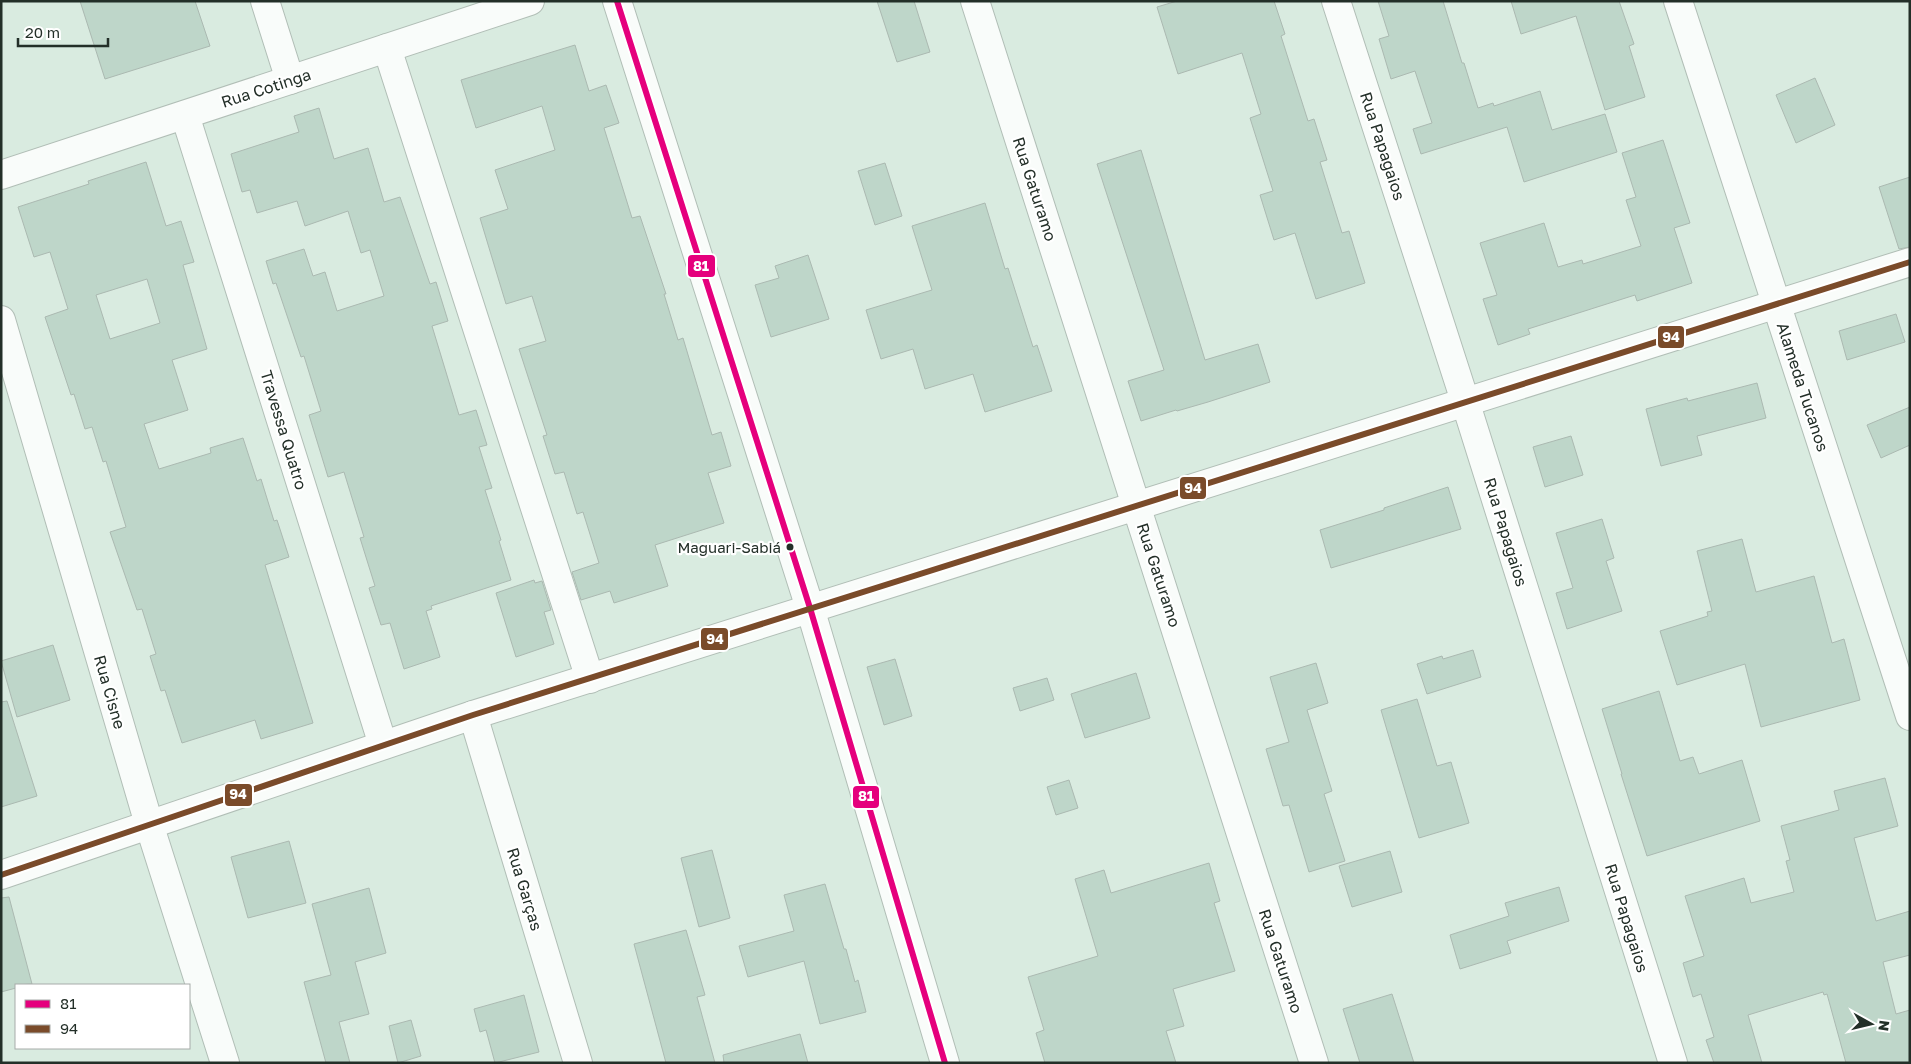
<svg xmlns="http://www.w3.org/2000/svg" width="1911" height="1064" font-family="'Golos Text',sans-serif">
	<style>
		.building { fill: #bed6c9; stroke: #abb9b1; fill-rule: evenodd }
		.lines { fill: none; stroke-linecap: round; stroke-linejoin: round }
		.minor-casing { stroke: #b1beb6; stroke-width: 30 }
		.minor { stroke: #f9fcfa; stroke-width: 28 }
		.bus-1-casing { stroke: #fff; stroke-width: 10 }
		.bus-2-casing { stroke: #fff; stroke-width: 10 }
		.bus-1 { stroke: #e5007d; stroke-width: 6 }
		.bus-2 { stroke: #7a4b2a; stroke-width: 6 }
		.bus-dot { fill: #232f28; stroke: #fff; stroke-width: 2 }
		.labels { text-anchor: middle; stroke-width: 4.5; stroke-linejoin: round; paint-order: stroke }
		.bus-label { font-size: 15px; fill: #232f28; stroke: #fff; text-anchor: end }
		.street-label { font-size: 16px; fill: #232f28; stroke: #fff }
		.line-badge { stroke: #fff; stroke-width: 2 }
		.badge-label { font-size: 14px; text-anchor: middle; font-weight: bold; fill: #fff }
	</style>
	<rect width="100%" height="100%" fill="#d9ebe0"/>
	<g class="building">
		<polygon points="80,1 195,1 210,46 105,79"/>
		<polygon points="877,1 914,1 930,52 897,62"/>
		<polygon points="1177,1 1274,1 1285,34 1281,36 1308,121 1314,119 1327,160 1320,162 1342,233 1349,231 1365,283 1316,299 1295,233 1274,240 1260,195 1273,191 1250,118 1261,114 1242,53 1178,74 1157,7"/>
		<polygon points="1378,1 1443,1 1462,63 1464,63 1478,108 1493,103 1494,106 1540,91 1552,130 1605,114 1617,152 1524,182 1507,127 1421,154 1413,129 1432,123 1415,71 1391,79 1379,39 1389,36"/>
		<polygon points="1511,1 1619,1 1634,44 1629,46 1645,97 1605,110 1576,16 1521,34"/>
		<polygon points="575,45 589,91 606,85 619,123 604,128 632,218 640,216 666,294 664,294 678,340 683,338 712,435 721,432 731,466 708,473 724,523 655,545 668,586 614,603 610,591 581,600 572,572 599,563 583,512 577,514 564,472 555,474 543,436 547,435 519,349 546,341 532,296 506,304 480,218 508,209 495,170 555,150 542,106 476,128 461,80"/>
		<polygon points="1815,78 1835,125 1796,143 1776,95"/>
		<polygon points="319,108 334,159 368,148 384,202 400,197 430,284 436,282 448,321 432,326 459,415 476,410 487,445 479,447 492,488 485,490 501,540 499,541 511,580 431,606 432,609 426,611 440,657 404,669 390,623 381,625 369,588 375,586 360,538 364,537 344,472 328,477 309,415 321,411 304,356 301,357 276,283 273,284 266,261 304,249 313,276 325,272 337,311 384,296 370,250 361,253 348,211 305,226 297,201 257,213 250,190 242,192 231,154 299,132 294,116"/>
		<polygon points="1663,140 1690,223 1674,228 1692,283 1637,301 1635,295 1528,329 1530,334 1498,345 1483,299 1497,295 1480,243 1544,223 1558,267 1582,260 1583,264 1641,246 1626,200 1636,197 1622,153"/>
		<polygon points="1141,150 1205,360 1258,344 1270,382 1208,402 1177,411 1176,410 1141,421 1128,381 1164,370 1097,164"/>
		<path d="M146,162L166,226L181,221L194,262L183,265L207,349L172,360L188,410L144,424L159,469L211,453L210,448L243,438L257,481L261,479L274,521L277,520L289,557L265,565L313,723L261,739L255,720L182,743L165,690L161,691L150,656L156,654L142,609L137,610L110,532L126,527L106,461L103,462L92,427L85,429L74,394L71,395L45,317L68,309L50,252L34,257L18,207L89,184L88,181ZM147,279L160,323L110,339L96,295Z"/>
		<polygon points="885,163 902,216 875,225 858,171"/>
		<polygon points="1910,177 1910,247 1899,249 1879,187"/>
		<polygon points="985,203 1005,269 1008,268 1033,347 1037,345 1052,391 985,412 973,374 925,389 913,349 881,359 866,310 932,290 912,226"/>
		<polygon points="808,255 829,319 771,337 755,285 779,278 775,266"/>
		<polygon points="1896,314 1905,342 1847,360 1839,331"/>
		<polygon points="1757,383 1766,418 1697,436 1702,455 1661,466 1646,409 1687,398 1688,401"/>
		<polygon points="1910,407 1910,445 1881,458 1867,425"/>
		<polygon points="1571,436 1583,475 1545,487 1533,447"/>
		<polygon points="1448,487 1461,529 1331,568 1320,530 1384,510 1384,508"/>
		<polygon points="1602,519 1614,558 1606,561 1622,611 1567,629 1556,593 1573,588 1556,533"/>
		<polygon points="1742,539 1756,592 1814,576 1832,643 1844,639 1860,700 1761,727 1745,664 1677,685 1660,631 1708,616 1707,612 1712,611 1697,551"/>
		<polygon points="534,580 535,583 542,581 551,610 544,612 554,644 516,657 496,593"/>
		<polygon points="53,645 70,700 17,717 1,661"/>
		<polygon points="1473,650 1481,677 1427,694 1417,664 1442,656 1443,659"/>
		<polygon points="895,659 912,716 884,725 867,667"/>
		<polygon points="1316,663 1328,703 1307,710 1332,791 1324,794 1345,861 1309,872 1289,805 1283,806 1266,749 1289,742 1270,677"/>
		<polygon points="1136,673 1150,718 1085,738 1071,694"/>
		<polygon points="1047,678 1054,700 1020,711 1013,688"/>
		<polygon points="1659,691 1680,761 1693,757 1699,774 1742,760 1760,821 1647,856 1621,774 1622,774 1602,709"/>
		<polygon points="1417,699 1437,766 1451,762 1469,823 1419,838 1381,710"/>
		<polygon points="7,701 37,796 1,807 1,702"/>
		<polygon points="1885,778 1898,826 1854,838 1876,921 1910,911 1910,955 1883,962 1896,1014 1910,1010 1910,1063 1846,1063 1827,994 1824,995 1823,992 1748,1015 1762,1063 1714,1063 1706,1040 1714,1037 1701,994 1693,997 1683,963 1704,956 1685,896 1744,878 1751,903 1794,892 1786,861 1790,860 1781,826 1839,810 1834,791"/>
		<polygon points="1069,780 1078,808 1056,815 1047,787"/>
		<polygon points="289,841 306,903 248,918 231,857"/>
		<polygon points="712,850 730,918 699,927 681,858"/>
		<polygon points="1390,851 1402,892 1352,907 1339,866"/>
		<polygon points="1209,863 1220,901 1214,903 1235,971 1173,989 1184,1026 1166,1031 1176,1063 1045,1063 1036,1033 1044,1030 1028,977 1098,956 1075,879 1104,870 1111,893"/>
		<polygon points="825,884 844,949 846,949 855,982 858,980 866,1012 820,1024 804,961 748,977 739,946 794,931 784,895"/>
		<polygon points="1559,887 1569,921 1507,941 1511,953 1460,969 1450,935 1509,916 1505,903"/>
		<polygon points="369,888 386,953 355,962 369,1014 339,1022 350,1063 326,1063 304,982 331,975 312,904"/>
		<polygon points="9,897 32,984 16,985 16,988 1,992 1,898"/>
		<polygon points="686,930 705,995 697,997 715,1063 666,1063 634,944"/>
		<polygon points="1392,994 1414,1063 1360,1063 1343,1009"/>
		<polygon points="524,995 539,1052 495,1063 486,1030 480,1032 474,1009"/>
		<polygon points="411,1020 421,1056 398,1063 389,1026"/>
		<polygon points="800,1034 808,1063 724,1063 723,1055"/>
	</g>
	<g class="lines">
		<defs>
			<g id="minor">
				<polyline points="265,1 290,80"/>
				<polyline points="617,1 810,608 945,1063"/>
				<polyline points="975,1 1314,1063"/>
				<polyline points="1336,1 1465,401 1673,1063"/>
				<polyline points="1678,1 1910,716"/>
				<polyline points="387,48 590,679"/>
				<polyline points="185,115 383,745"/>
				<polyline points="1,175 530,1"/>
				<polyline points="1,320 149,824 225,1063"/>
				<polyline points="473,715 578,1063"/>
				<polyline points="1,875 473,715 1910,262"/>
			</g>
		</defs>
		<use href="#minor" class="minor-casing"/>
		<use href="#minor" class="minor"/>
		<defs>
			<polyline id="bus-1" points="617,1 810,608 945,1063"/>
			<polyline id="bus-2" points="1,875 473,715 1910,262"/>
		</defs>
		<use href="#bus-1" class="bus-1-casing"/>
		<use href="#bus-2" class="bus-2-casing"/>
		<use href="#bus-1" class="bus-1"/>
		<use href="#bus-2" class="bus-2"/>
	</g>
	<circle class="bus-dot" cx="790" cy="547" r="4.5"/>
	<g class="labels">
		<g class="bus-label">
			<text x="781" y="553">Maguari-Sabiá</text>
		</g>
		<g class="street-label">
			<text transform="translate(266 88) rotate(-18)" y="6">Rua Cotinga</text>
			<text transform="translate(1383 146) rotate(72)" y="6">Rua Papagaios</text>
			<text transform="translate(1035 189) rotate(72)" y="6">Rua Gaturamo</text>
			<text transform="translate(1803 387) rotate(72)" y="6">Alameda Tucanos</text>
			<text transform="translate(284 430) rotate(73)" y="6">Travessa Quatro</text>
			<text transform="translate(1506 532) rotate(73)" y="6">Rua Papagaios</text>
			<text transform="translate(1159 575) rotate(72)" y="6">Rua Gaturamo</text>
			<text transform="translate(110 692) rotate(74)" y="6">Rua Cisne</text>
			<text transform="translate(525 889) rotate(73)" y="6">Rua Garças</text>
			<text transform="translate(1627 918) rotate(73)" y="6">Rua Papagaios</text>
			<text transform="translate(1281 961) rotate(72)" y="6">Rua Gaturamo</text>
		</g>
	</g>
	<g class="line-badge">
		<rect x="687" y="254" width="29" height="24" rx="5" fill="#e5007d"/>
		<rect x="1657" y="325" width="28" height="24" rx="5" fill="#7a4b2a"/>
		<rect x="1179" y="476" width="28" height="24" rx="5" fill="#7a4b2a"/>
		<rect x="700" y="627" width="29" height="24" rx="5" fill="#7a4b2a"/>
		<rect x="224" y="783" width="29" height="24" rx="5" fill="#7a4b2a"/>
		<rect x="852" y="785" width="28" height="24" rx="5" fill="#e5007d"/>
	</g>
	<g class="badge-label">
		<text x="701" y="271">81</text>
		<text x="1671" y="342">94</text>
		<text x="1193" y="493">94</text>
		<text x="715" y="644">94</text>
		<text x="238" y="799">94</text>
		<text x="866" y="801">81</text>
	</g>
	<rect width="1911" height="1064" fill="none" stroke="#232f28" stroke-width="5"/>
	<rect x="15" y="984" width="175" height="65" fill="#ffffff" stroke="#a7aca9"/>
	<rect x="25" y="1000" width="25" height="8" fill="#e5007d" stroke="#a7aca9"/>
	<text x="60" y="1009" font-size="15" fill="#232f28">81</text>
	<rect x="25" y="1025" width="25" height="8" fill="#7a4b2a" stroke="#a7aca9"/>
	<text x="60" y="1034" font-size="15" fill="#232f28">94</text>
	<g transform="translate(1871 1024) rotate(98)" stroke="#ffffff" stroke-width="4" paint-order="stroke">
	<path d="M0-4L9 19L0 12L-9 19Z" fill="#232f28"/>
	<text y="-8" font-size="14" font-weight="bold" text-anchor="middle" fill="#232f28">N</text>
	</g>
	<path d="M18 38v8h90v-8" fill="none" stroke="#232f28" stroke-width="2.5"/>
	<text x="25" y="38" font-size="15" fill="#232f28" stroke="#ffffff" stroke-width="4" paint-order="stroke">20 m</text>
</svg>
